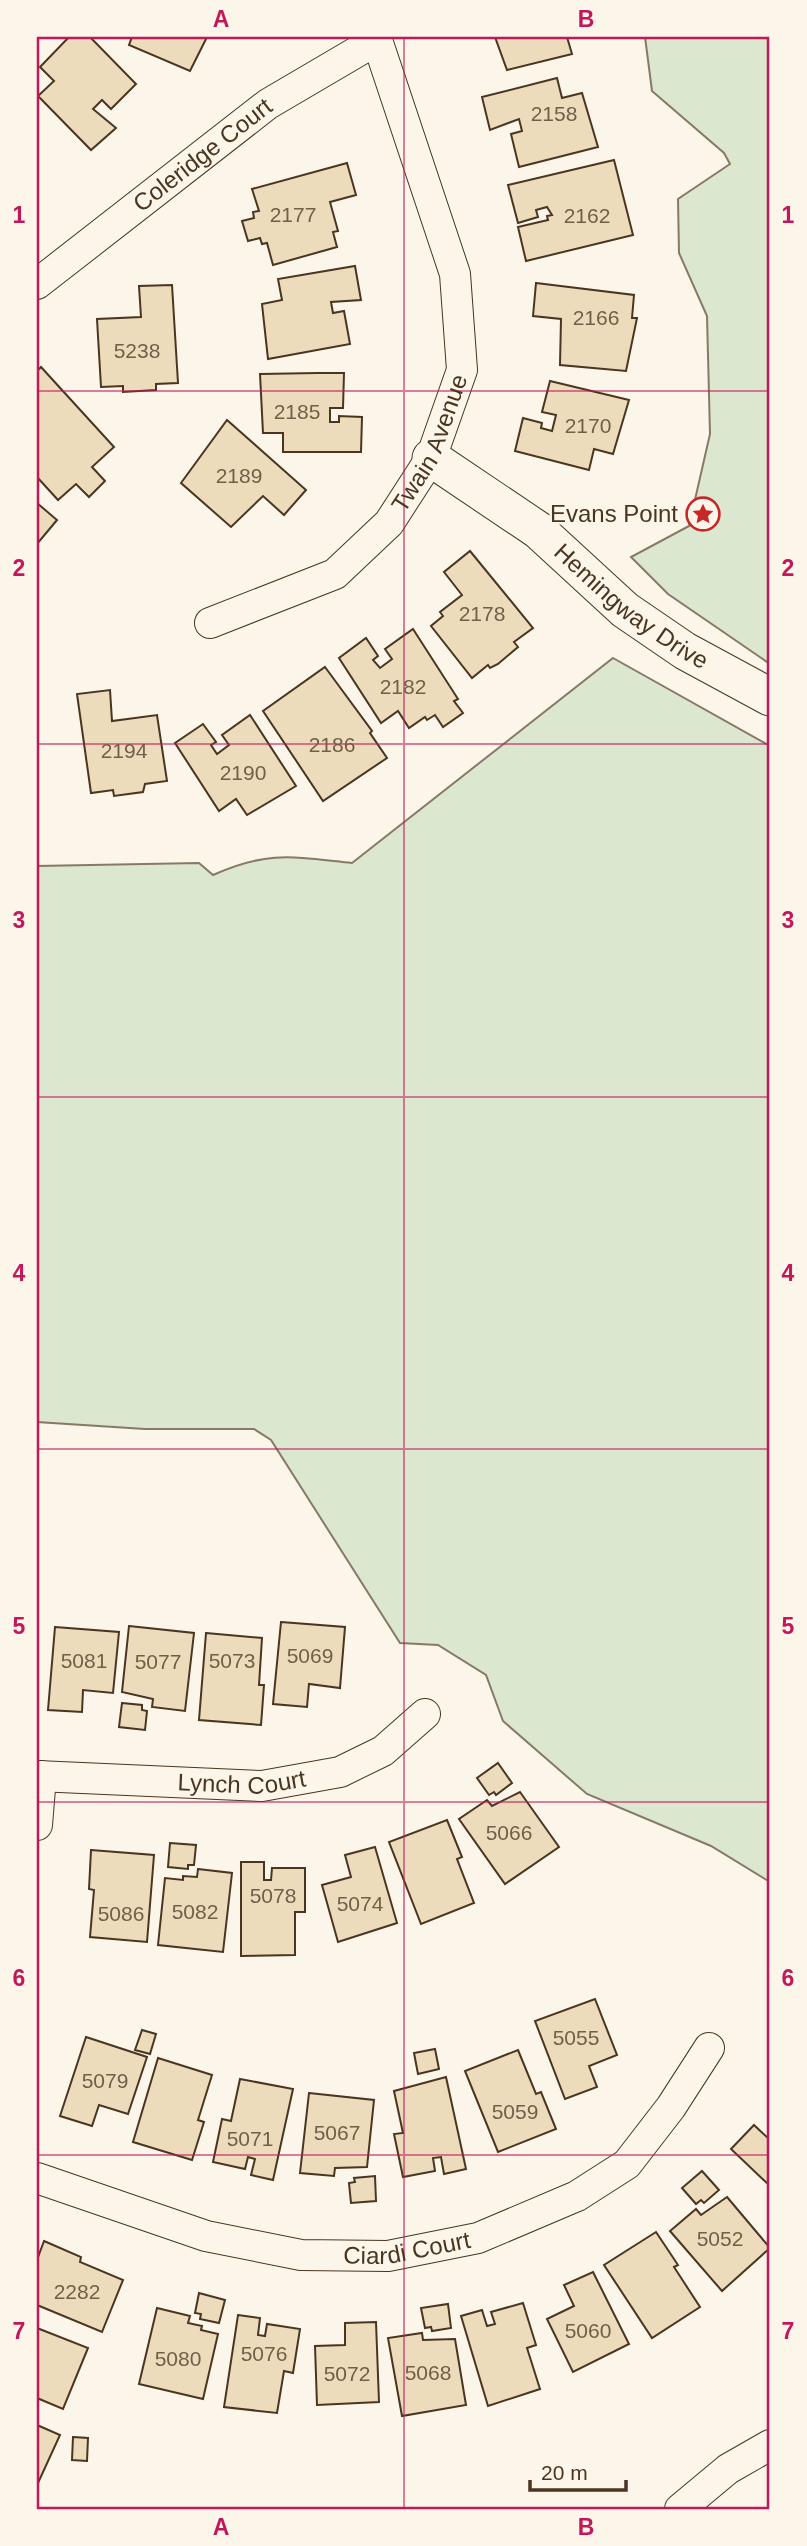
<svg xmlns="http://www.w3.org/2000/svg" width="807" height="2546" font-family="Helvetica,sans-serif">
	<style>
		.green { fill: #dce7d0; stroke: #887966; stroke-width: 2 }
		.building { fill: #ecdcbc; stroke: #4a3520; stroke-width: 2 }
		.lines { fill: none; stroke-linecap: round; stroke-linejoin: round }
		.minor-casing { stroke: #4a3520; stroke-width: 32 }
		.tertiary-casing { stroke: #4a3520; stroke-width: 39 }
		.minor { stroke: #fbf6e9; stroke-width: 30 }
		.tertiary { stroke: #fbf6e9; stroke-width: 37 }
		.grid { fill: none; stroke: #c2185b; stroke-width: 2; stroke-opacity: 0.55 }
		.labels { text-anchor: middle; stroke-width: 5; stroke-linejoin: round; paint-order: stroke }
		.number-label { font-size: 21px; fill: #725f47 }
		.street-label { font-size: 24px; fill: #4a3520; stroke: #fbf6e9 }
		.poi-label { font-size: 24px; fill: #4a3520; stroke: #fbf6e9; text-anchor: end }
		.neatline { fill: none; stroke: #c2185b; stroke-width: 2.5 }
		.grid-label { font-size: 23px; text-anchor: middle; font-weight: bold; fill: #c2185b }
	</style>
	<rect width="100%" height="100%" fill="#fbf6e9"/>
	<g class="green">
		<polygon points="645,37 770,37 770,664 668,594 631,557 689,526 710,434 707,316 679,253 678,199 730,164 724,153 652,91"/>
		<path d="M613,658L770,746V1882L711,1846L587,1794L503,1721L486,1675L438,1645L400,1643L271,1440L254,1429H145L37,1422V866L199,863L213,875C268,850 295,857 352,863Z"/>
	</g>
	<g class="building">
		<polygon points="69,37 90,37 136,84 111,109 102,100 93,109 116,128 91,150 38,96 54,81 40,67"/>
		<polygon points="132,37 207,37 190,71 129,45"/>
		<polygon points="495,37 567,37 572,54 507,70"/>
		<polygon points="557,78 562,98 582,93 598,147 519,167 511,134 522,131 519,119 490,130 482,97"/>
		<polygon points="614,160 633,235 526,261 518,227 548,220 547,216 552,215 547,207 536,210 538,217 518,223 508,185"/>
		<polygon points="347,163 356,195 330,202 338,231 333,232 337,247 273,265 267,243 262,244 260,238 248,241 242,221 254,218 253,212 259,211 252,189"/>
		<polygon points="355,266 361,300 331,302 333,313 344,311 350,344 268,359 262,304 282,300 278,279"/>
		<polygon points="536,283 634,295 632,318 637,318 626,371 560,365 561,319 533,316"/>
		<polygon points="172,285 178,383 156,384 156,390 123,392 123,386 101,387 97,319 141,317 139,286"/>
		<polygon points="41,367 114,447 92,467 105,481 89,497 76,484 58,500 37,477 37,371"/>
		<polygon points="318,373 344,373 343,408 330,408 330,422 339,422 339,416 362,417 361,452 283,452 283,433 263,433 260,374"/>
		<polygon points="550,381 629,400 613,454 594,449 589,470 515,451 523,418 542,423 541,428 552,431 556,415 542,412"/>
		<polygon points="227,420 306,490 284,515 263,496 231,527 181,483"/>
		<polygon points="37,503 57,520 37,544"/>
		<polygon points="470,551 533,628 514,642 518,647 498,664 490,668 488,665 472,678 431,626 443,616 440,612 462,595 444,572"/>
		<polygon points="413,629 458,699 454,701 463,713 443,727 435,715 427,720 425,717 409,728 398,711 381,723 339,658 366,638 378,656 373,660 380,668 392,659 385,649"/>
		<polygon points="325,667 372,731 370,733 387,758 323,801 263,711"/>
		<polygon points="110,690 112,721 157,715 167,781 145,784 143,792 114,796 113,790 91,793 77,694"/>
		<polygon points="250,715 296,786 247,815 236,799 219,811 175,743 203,724 216,742 211,745 217,754 229,745 222,735"/>
		<polygon points="281,1622 345,1627 340,1688 309,1684 307,1707 273,1704"/>
		<polygon points="129,1626 194,1633 185,1711 152,1707 153,1699 122,1692"/>
		<polygon points="55,1627 119,1632 113,1693 83,1690 82,1712 48,1710"/>
		<polygon points="206,1633 262,1638 259,1685 264,1685 261,1725 199,1720"/>
		<polygon points="122,1703 142,1705 142,1710 147,1711 145,1730 119,1727"/>
		<polygon points="498,1763 512,1783 496,1795 494,1792 489,1795 477,1778"/>
		<polygon points="520,1792 559,1847 505,1884 459,1819 487,1800 492,1806"/>
		<polygon points="447,1820 462,1857 457,1859 474,1903 421,1924 389,1842"/>
		<polygon points="170,1843 196,1845 194,1865 188,1865 188,1869 168,1867"/>
		<polygon points="375,1847 397,1923 338,1942 322,1885 351,1877 345,1855"/>
		<polygon points="91,1850 154,1855 147,1942 90,1937 94,1890 89,1889"/>
		<polygon points="241,1862 264,1862 264,1880 271,1880 272,1868 305,1868 305,1912 295,1912 295,1955 241,1956"/>
		<polygon points="198,1869 232,1873 223,1952 158,1945 165,1878 183,1880 183,1876 197,1877"/>
		<polygon points="595,1999 617,2055 589,2066 597,2087 565,2099 535,2021"/>
		<polygon points="142,2030 156,2034 150,2054 135,2050"/>
		<polygon points="86,2037 147,2057 128,2114 99,2105 92,2126 60,2116"/>
		<polygon points="435,2049 439,2069 418,2074 414,2053"/>
		<polygon points="518,2050 536,2094 541,2092 556,2129 498,2152 465,2071"/>
		<polygon points="158,2058 212,2075 198,2120 204,2122 192,2160 133,2142"/>
		<polygon points="446,2077 466,2169 444,2174 441,2157 433,2158 435,2171 403,2177 394,2134 403,2133 394,2091"/>
		<polygon points="240,2079 293,2089 273,2180 251,2175 255,2159 248,2157 245,2169 213,2162 222,2119 231,2121"/>
		<polygon points="309,2093 374,2100 367,2167 335,2168 334,2176 300,2173"/>
		<polygon points="754,2125 770,2140 770,2186 731,2149"/>
		<polygon points="702,2171 719,2190 704,2203 701,2200 696,2204 682,2188"/>
		<polygon points="375,2176 376,2201 351,2203 349,2183 355,2182 354,2178"/>
		<polygon points="727,2197 770,2248 722,2291 670,2231 696,2209 701,2215"/>
		<polygon points="656,2232 678,2265 674,2267 700,2307 652,2338 604,2265"/>
		<polygon points="44,2241 81,2257 80,2262 123,2280 102,2332 37,2305 37,2260"/>
		<polygon points="593,2272 629,2344 573,2372 547,2319 574,2306 564,2285"/>
		<polygon points="199,2293 225,2300 219,2323 200,2319 201,2314 195,2313"/>
		<polygon points="523,2303 536,2345 527,2348 540,2389 488,2406 461,2316 482,2310 487,2326 495,2324 491,2312"/>
		<polygon points="448,2304 451,2328 432,2331 431,2327 425,2328 421,2308"/>
		<polygon points="157,2308 190,2316 188,2323 202,2326 201,2330 218,2334 203,2399 139,2384"/>
		<polygon points="238,2315 260,2318 258,2335 265,2336 267,2324 300,2329 293,2373 284,2371 277,2413 224,2407"/>
		<polygon points="376,2322 379,2402 317,2405 315,2346 345,2345 345,2323"/>
		<polygon points="37,2328 88,2348 63,2409 37,2398"/>
		<polygon points="422,2333 423,2340 455,2339 466,2405 402,2416 388,2338"/>
		<polygon points="37,2425 60,2435 38,2483 37,2482"/>
		<polygon points="73,2437 88,2438 87,2461 72,2460"/>
	</g>
	<g class="lines">
		<defs>
			<g id="minor">
				<path id="s1" d="M37,284L268,104L377,40"/>
				<path id="s2" d="M210,623L335,574L389,523L431,458L462,370L455,274L376,37"/>
				<path id="s3" d="M37,1776L262,1786L340,1772L383,1751L425,1714"/>
				<polyline points="37,1825 41,1776"/>
				<path id="s4" d="M37,2178L206,2236L301,2255L388,2256L478,2238L577,2196L627,2164L671,2107L709,2048"/>
				<polyline points="680,2509 728,2469 770,2445"/>
			</g>
			<g id="tertiary">
				<path id="s5" d="M431,458L538,530L625,610L685,651L770,697"/>
			</g>
		</defs>
		<use href="#minor" class="minor-casing"/>
		<use href="#tertiary" class="tertiary-casing"/>
		<use href="#minor" class="minor"/>
		<use href="#tertiary" class="tertiary"/>
	</g>
	<path class="grid" d="M404,37V2509M37,391H770M37,744H770M37,1097H770M37,1449H770M37,1802H770M37,2155H770"/>
	<defs>
		<symbol id="sight-ring" viewBox="-11 -11 22 22"><circle r="9.5" fill="#fbf6e9" stroke="#c62828" stroke-width="1.5"/><path d="M0-6L1.8-2.2L6-1.7L2.9 1.2L3.7 5.4L0 3.3L-3.7 5.4L-2.9 1.2L-6-1.7L-1.8-2.2Z" fill="#c62828"/></symbol>
	</defs>
	<g fill-rule="evenodd">
		<use href="#sight-ring" x="684" y="495" width="38" height="38"/>
	</g>
	<g class="labels">
		<g class="number-label">
			<text x="554" y="121">2158</text>
			<text x="293" y="222">2177</text>
			<text x="587" y="223">2162</text>
			<text x="596" y="325">2166</text>
			<text x="137" y="358">5238</text>
			<text x="297" y="419">2185</text>
			<text x="588" y="433">2170</text>
			<text x="239" y="483">2189</text>
			<text x="482" y="621">2178</text>
			<text x="403" y="694">2182</text>
			<text x="332" y="752">2186</text>
			<text x="124" y="758">2194</text>
			<text x="243" y="780">2190</text>
			<text x="310" y="1663">5069</text>
			<text x="84" y="1668">5081</text>
			<text x="232" y="1668">5073</text>
			<text x="158" y="1669">5077</text>
			<text x="509" y="1840">5066</text>
			<text x="273" y="1903">5078</text>
			<text x="360" y="1911">5074</text>
			<text x="195" y="1919">5082</text>
			<text x="121" y="1921">5086</text>
			<text x="576" y="2045">5055</text>
			<text x="105" y="2088">5079</text>
			<text x="515" y="2119">5059</text>
			<text x="337" y="2140">5067</text>
			<text x="250" y="2146">5071</text>
			<text x="720" y="2246">5052</text>
			<text x="77" y="2299">2282</text>
			<text x="588" y="2338">5060</text>
			<text x="264" y="2361">5076</text>
			<text x="178" y="2366">5080</text>
			<text x="428" y="2380">5068</text>
			<text x="347" y="2381">5072</text>
		</g>
		<g class="street-label">
			<text dy="8" stroke="none"><textPath href="#s1" startOffset="210">Coleridge Court</textPath></text>
			<text dy="8" stroke="none"><textPath href="#s2" startOffset="299">Twain Avenue</textPath></text>
			<text dy="8" stroke="none"><textPath href="#s5" startOffset="250">Hemingway Drive</textPath></text>
			<text dy="8" stroke="none"><textPath href="#s3" startOffset="205">Lynch Court</textPath></text>
			<text dy="8" stroke="none"><textPath href="#s4" startOffset="382">Ciardi Court</textPath></text>
		</g>
		<g class="poi-label">
			<text x="678" y="522">Evans Point</text>
		</g>
	</g>
	<rect width="807" height="2546" fill="none" stroke="#fbf6e9" stroke-width="77"/>
	<path d="M530 2480v10h96v-10" fill="none" stroke="#4a3520" stroke-width="3.5"/>
	<text x="541" y="2480" font-size="21" fill="#4a3520" stroke="#fbf6e9" stroke-width="5" paint-order="stroke">20 m</text>
	<rect x="38" y="38" width="730" height="2470" class="neatline"/>
	<g class="grid-label">
		<text x="221" y="27">A</text>
		<text x="586" y="27">B</text>
		<text x="19" y="223">1</text>
		<text x="788" y="223">1</text>
		<text x="19" y="576">2</text>
		<text x="788" y="576">2</text>
		<text x="19" y="928">3</text>
		<text x="788" y="928">3</text>
		<text x="19" y="1281">4</text>
		<text x="788" y="1281">4</text>
		<text x="19" y="1634">5</text>
		<text x="788" y="1634">5</text>
		<text x="19" y="1986">6</text>
		<text x="788" y="1986">6</text>
		<text x="19" y="2339">7</text>
		<text x="788" y="2339">7</text>
		<text x="221" y="2535">A</text>
		<text x="586" y="2535">B</text>
	</g>
</svg>
